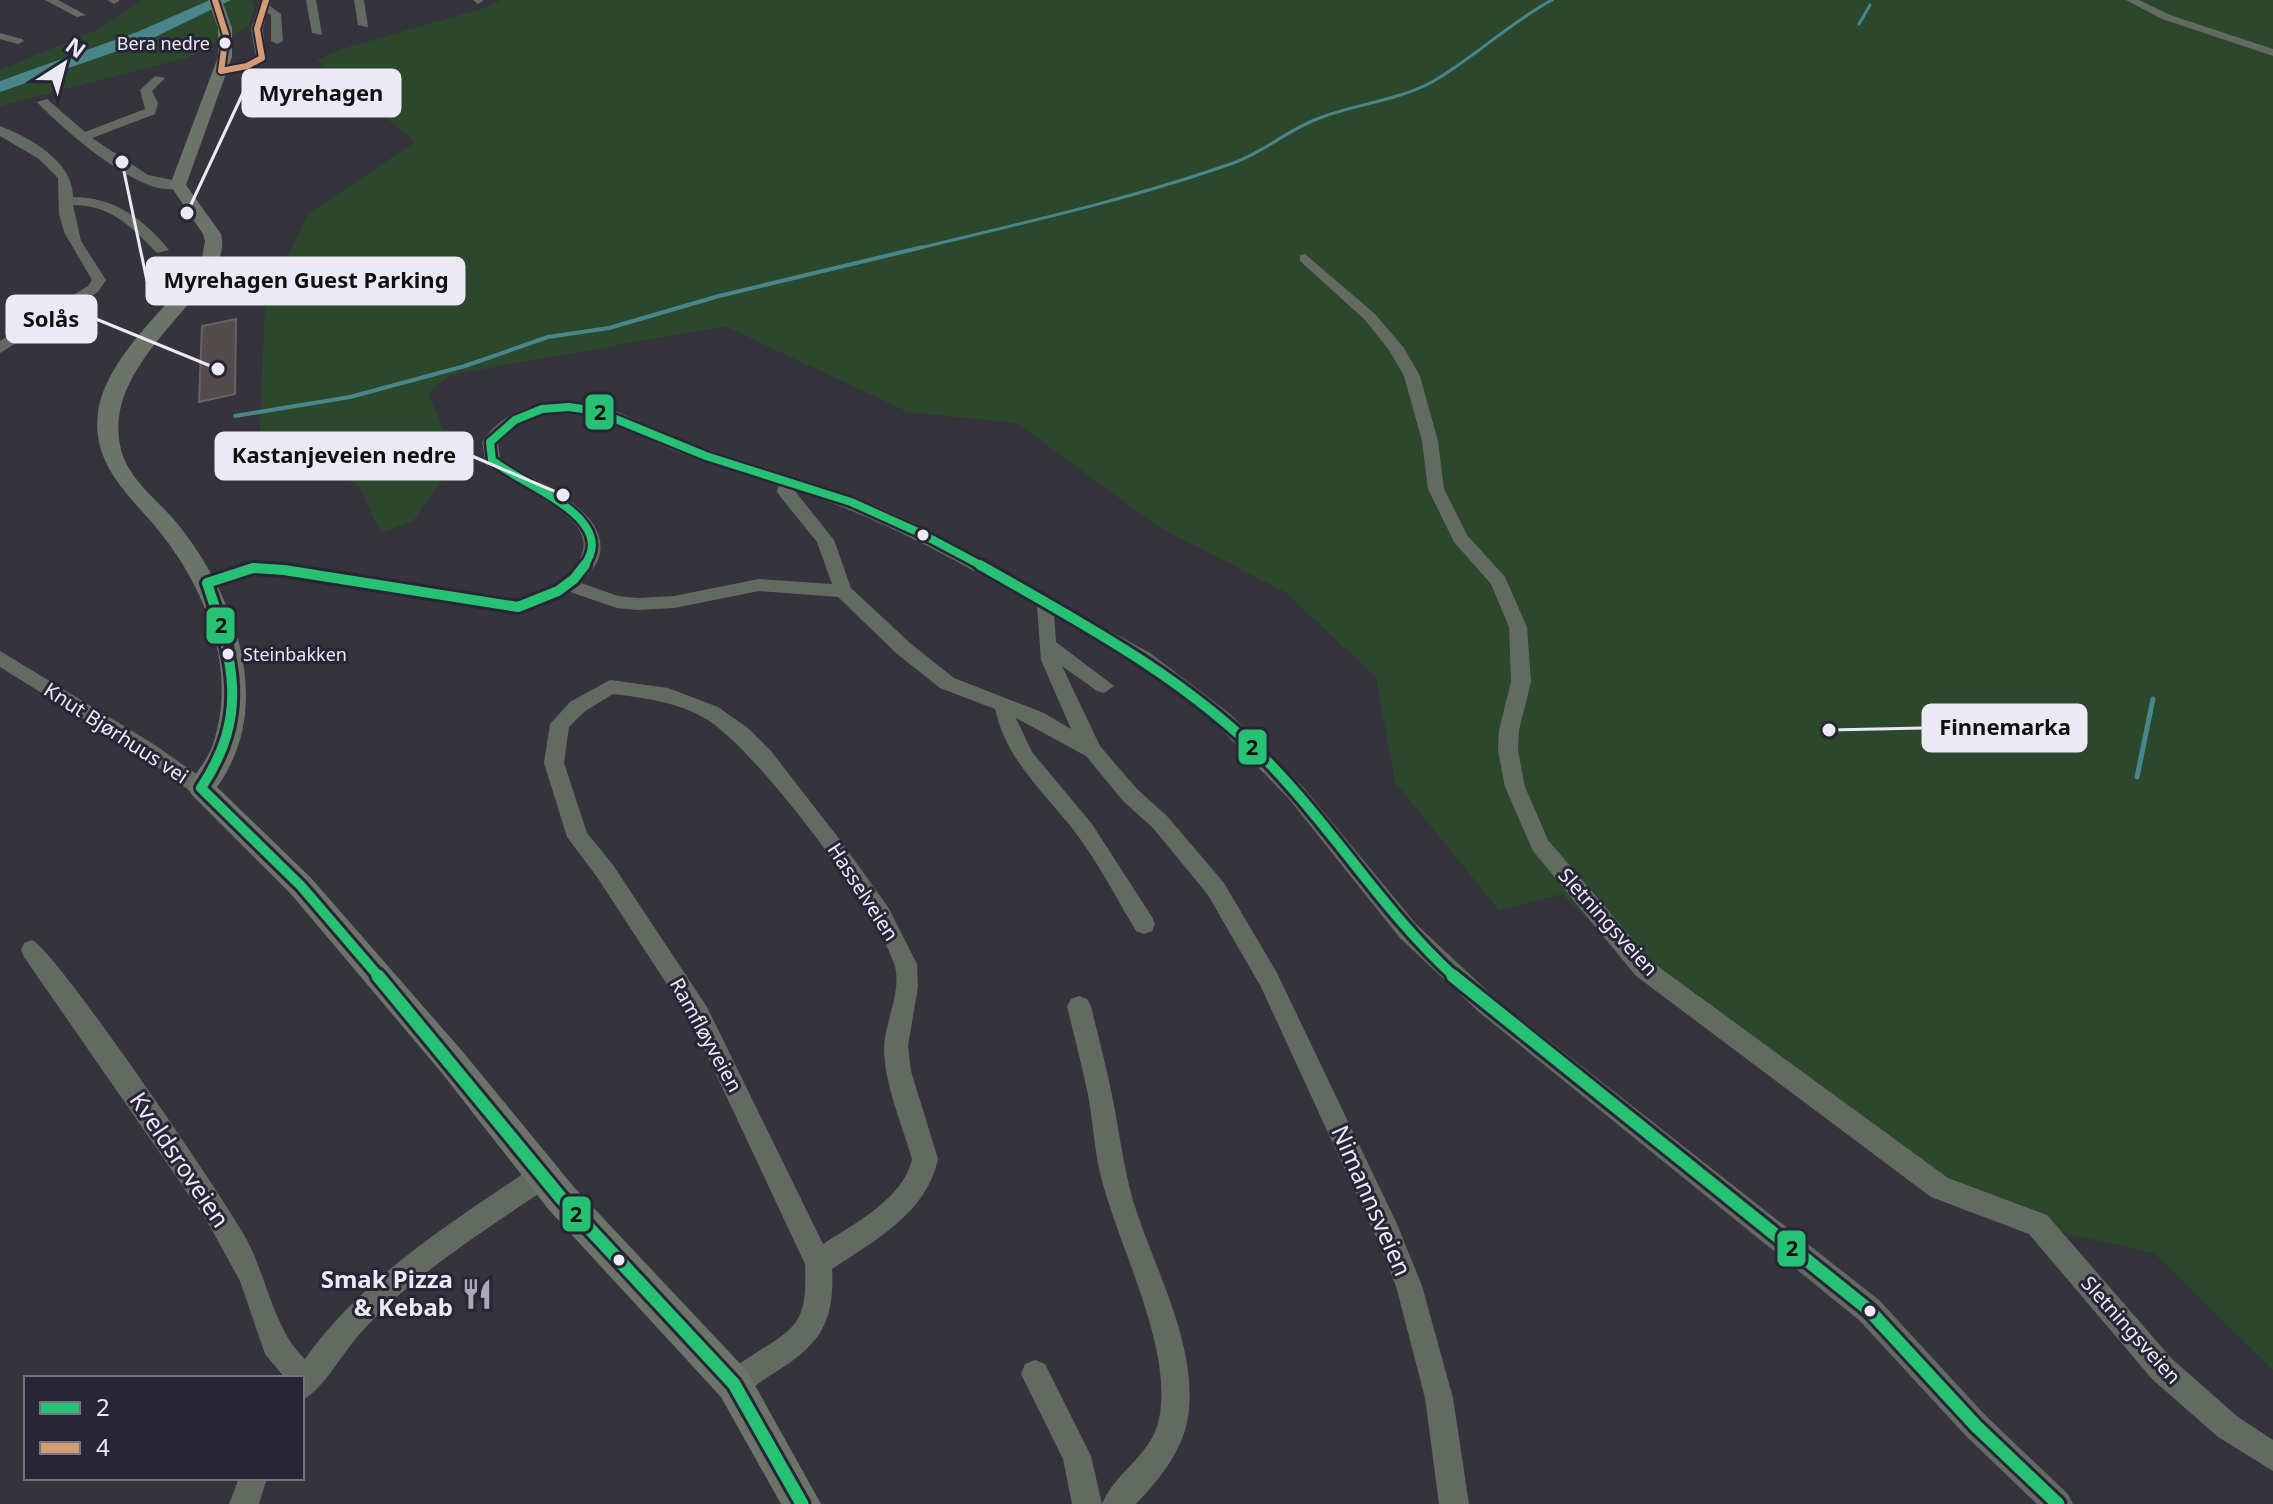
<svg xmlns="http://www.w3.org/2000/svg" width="2273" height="1504" font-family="'Noto Sans',sans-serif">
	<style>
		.green { fill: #2b482d }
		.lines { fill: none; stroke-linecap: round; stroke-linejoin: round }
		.stream-far2 { stroke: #49868b; stroke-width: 3 }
		.stream-far1 { stroke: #49868b; stroke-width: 4 }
		.stream { stroke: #49868b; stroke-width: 5 }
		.river { fill: #49868b; fill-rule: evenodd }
		.building { fill: #544b4c; stroke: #676265; stroke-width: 2 }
		.minor { fill: #636a61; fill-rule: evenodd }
		.major { fill: #6c746a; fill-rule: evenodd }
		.bus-1-far2-casing { stroke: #282636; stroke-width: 13 }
		.bus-1-far1-casing { stroke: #282636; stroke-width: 16 }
		.bus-1-casing { stroke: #282636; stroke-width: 19 }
		.bus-2-casing { stroke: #282636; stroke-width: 10 }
		.bus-1-far2 { stroke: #26c172; stroke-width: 8 }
		.bus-1-far1 { stroke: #26c172; stroke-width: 10 }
		.bus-1 { stroke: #26c172; stroke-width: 13 }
		.bus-2 { stroke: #d39c74; stroke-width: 6 }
		.bus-dot { fill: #eae9f4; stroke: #282636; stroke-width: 3 }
		.labels { text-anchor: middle; stroke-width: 6; stroke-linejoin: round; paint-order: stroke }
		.bus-label { font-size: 18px; fill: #eae9f4; stroke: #282636; text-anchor: end }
		.street-label { font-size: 20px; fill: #eae9f4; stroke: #282636 }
		.near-street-label { font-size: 24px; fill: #eae9f4; stroke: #282636 }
		.near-poi-label { font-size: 24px; font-weight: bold; fill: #eae9f4; stroke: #282636; text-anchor: end }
		.leader { fill: none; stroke: #eae9f4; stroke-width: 3 }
		.callout-dot { fill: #eae9f4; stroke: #282636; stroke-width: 3 }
		.callout { fill: #eae9f4; stroke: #eae9f4; stroke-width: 3 }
		.callout-label { font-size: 22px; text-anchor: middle; font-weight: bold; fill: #111 }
		.line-badge { stroke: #282636; stroke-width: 3 }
		.pale-badge-label { font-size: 22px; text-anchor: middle; font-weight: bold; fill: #111 }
	</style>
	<rect width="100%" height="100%" fill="#35343d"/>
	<g class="green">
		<polygon points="142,0 251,0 255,7 248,27 189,57 0,106 0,70 99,29"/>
		<polygon points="500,0 2273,0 2273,1370 2154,1253 1962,1210 1909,1181 1639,968 1562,894 1499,910 1395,782 1376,677 1285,592 1160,528 1017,423 908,412 725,326 449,375 428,394 443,428 471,438 413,521 381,533 359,487 323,459 259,455 265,303 308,214 415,142 317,60 342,49 488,7"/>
	</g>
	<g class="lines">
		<g class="stream-far2">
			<polyline points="1859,24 1870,5"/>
			<path d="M915,249C1023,223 1132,199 1236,162C1265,151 1288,130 1317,119C1354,104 1397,101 1432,82C1474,58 1509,23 1552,0"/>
		</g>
		<polyline class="stream-far1" points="235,416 350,397 465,366 548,337 609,328 719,296 923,247"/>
		<polyline class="stream" points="2137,777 2153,699"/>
		<polygon class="river" points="210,0 231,0 149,40 0,92 0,81 137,32"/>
	</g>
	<polygon class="building" points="236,319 235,394 199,402 202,326"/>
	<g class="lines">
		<g class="minor">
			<polygon points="45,0 58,0 86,15 77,17"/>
			<polygon points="107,0 119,0 119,1 114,4"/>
			<polygon points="261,0 271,0 270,6 281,14 283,41 277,44 271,41 271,15 267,13 263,29 266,60 251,68 217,73 217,69 244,63 256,57 251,29"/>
			<polygon points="306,0 316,0 322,35 312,33"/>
			<polygon points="354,0 364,0 368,27 358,25"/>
			<polygon points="473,0 483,0 483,1 478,4"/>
			<polygon points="2126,0 2139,0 2170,15 2273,49 2273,56 2162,19"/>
			<polygon points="0,33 22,39 24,41 18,44 0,39"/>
			<path d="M155,76L165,78L152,91L158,103L155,114L92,138L148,175L183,182L184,185C152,209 59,126 37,102L47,99L85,132L145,109L140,90Z"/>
			<path d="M0,126C29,137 74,162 73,197C114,197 144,219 169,250L157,253C132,227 111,205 73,205L81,241L106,280L98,292L0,353V341L88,286L92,280L64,232L59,214L58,178L39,159L0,136Z"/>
			<polygon points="1305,254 1375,314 1404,348 1420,376 1438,441 1444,489 1467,535 1505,577 1527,627 1531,682 1519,730 1518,750 1525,787 1548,840 1652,962 1948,1178 2047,1215 2172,1359 2238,1417 2273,1440 2273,1471 2218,1437 2152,1379 2029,1234 1931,1197 1636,976 1533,851 1505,787 1498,750 1499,730 1511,682 1509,627 1491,584 1454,542 1428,489 1422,441 1404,376 1389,350 1365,320 1300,261 1300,255"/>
			<path d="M550,402H580L613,410L687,443L858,498L912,522L1150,653L1229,713L1303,787L1416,924L1495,998L1879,1300L1986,1416L2068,1494L2073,1504H2037L1966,1436L1859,1320L1479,1012L1400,938L1289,799L1215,723L1136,663L1054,616L1056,642L1114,686L1104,693L1097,691L1062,666L1100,746L1137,789L1167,816L1224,883L1277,973L1397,1224L1422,1286L1453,1398L1469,1504H1439L1425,1398L1396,1286L1377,1239L1261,987L1208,895L1153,828L1123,801L1086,756L1016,718L1032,752L1092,824L1152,917L1155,924L1152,931L1144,934L1136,931C1117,899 1100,866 1078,836C1047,794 1007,763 995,709L940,688L896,653L838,597L759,591L674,608L638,610L617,608L570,592L540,607L507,612L284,576L254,574L207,589L198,583L201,579L253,562L284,564L507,600C530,600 553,591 569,573C577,564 586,553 583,540C579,511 509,481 486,464L482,442C500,416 520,409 550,402ZM550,412C603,412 627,430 673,450C707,464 744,474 779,485L777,491L779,495L817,542L832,584L759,579L674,596L638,598L618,596L581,583C587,575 596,567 599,557C613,510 530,480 500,458L498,443C513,424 527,417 550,412ZM794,490C881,517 958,562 1037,606L1041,660L1071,729L1044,713L954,678L910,643L851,588L834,540Z"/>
			<polygon points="0,651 152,743 208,782 211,788 208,794 194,794 138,753 0,667"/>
			<path d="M610,680L668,688L718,707L748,728L771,751L840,840L888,907L917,964L918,987L908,1046L911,1071L938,1159C927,1213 874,1241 832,1269C835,1326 818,1346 771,1375C759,1383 748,1392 734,1398L724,1394L720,1384C725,1373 732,1368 742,1362C792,1328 808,1331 805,1264L691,1021L597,877L567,837L544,763L550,724L570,702ZM613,694C645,698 678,702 706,719C756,749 875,907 894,963C903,990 885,1020 884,1047C884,1084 902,1124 912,1159C904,1198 854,1224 823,1244L707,1007L613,865L587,833L564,763L569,727L584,712Z"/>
			<path d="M32,940C55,949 227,1202 247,1240C267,1278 274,1330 305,1359C363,1277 451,1223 533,1167L542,1164L551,1167L555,1176L551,1185C485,1231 411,1275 358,1336C343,1353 321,1392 302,1400V1378H285L265,1354L240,1281L207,1221L24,957L21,950L24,943Z"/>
			<path d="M1079,996L1087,999L1091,1006C1098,1036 1106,1065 1112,1095C1119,1130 1123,1164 1132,1197C1152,1265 1195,1337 1189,1409C1186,1447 1161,1478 1136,1504H1072L1063,1459L1021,1374L1025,1364L1035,1360L1045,1364L1091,1456L1102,1504C1115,1472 1152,1455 1159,1419C1174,1348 1117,1244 1100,1173C1094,1147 1093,1121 1088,1095C1082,1065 1074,1036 1067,1006L1071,999Z"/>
			<polygon points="239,1478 267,1478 259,1504 229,1504"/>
		</g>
		<path class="major" d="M208,0H222L232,28V57L186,185L221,234C237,288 102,355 120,445C126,478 157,499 177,523C234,594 277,704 217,787L311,878L463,1052L573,1186L747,1371L821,1504H781L721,1397L549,1210L441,1072L291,894L192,795L188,788C196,771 209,759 214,741C239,662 200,576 148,518C121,488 92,458 98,413C106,355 171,307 202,259L205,241L203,234L170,185L218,57V28Z"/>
		<defs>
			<path id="bus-1-far2" d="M583,567C622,518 521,485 492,460L490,442L515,420L542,409L569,407L596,411L706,456L851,502L920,533L984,567"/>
			<g id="bus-1-far1">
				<path d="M980,565C1082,623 1186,678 1269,763C1335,831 1385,914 1456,978"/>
				<path d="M380,978L301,886L201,788C250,714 233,661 207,583L253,568L284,570L518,607L558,591L574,579L585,565"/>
			</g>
			<g id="bus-1">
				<polyline points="378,976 561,1198 734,1384 802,1504"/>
				<polyline points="1453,976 1869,1310 1976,1426 2058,1504"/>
			</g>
			<polyline id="bus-2" points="215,0 226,35 221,71 247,66 262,58 257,29 266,0"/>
		</defs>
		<use href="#bus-1-far2" class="bus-1-far2-casing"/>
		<use href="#bus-1-far1" class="bus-1-far1-casing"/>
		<use href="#bus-1" class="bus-1-casing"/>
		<use href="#bus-2" class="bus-2-casing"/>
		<use href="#bus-1-far2" class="bus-1-far2"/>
		<use href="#bus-1-far1" class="bus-1-far1"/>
		<use href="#bus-1" class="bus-1"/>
		<use href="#bus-2" class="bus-2"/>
	</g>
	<defs>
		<symbol id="restaurant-bare" viewBox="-9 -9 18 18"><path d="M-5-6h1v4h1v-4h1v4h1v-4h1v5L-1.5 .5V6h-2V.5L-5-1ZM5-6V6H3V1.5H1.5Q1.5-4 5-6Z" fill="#abaab4" stroke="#282636" stroke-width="2.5" paint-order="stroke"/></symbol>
	</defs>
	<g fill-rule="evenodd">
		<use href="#restaurant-bare" x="455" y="1272" width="44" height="44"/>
	</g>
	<g class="bus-dot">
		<circle cx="225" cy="43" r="7"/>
		<circle cx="923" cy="535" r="7"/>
		<circle cx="228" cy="654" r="7"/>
		<circle cx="619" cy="1260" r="7"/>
		<circle cx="1870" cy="1311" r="7"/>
	</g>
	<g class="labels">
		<g class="bus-label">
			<text x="210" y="50">Bera nedre</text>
			<text x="243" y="661" text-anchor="start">Steinbakken</text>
		</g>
		<g class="street-label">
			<text transform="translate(116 733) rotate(33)" y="7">Knut Bjørhuus vei</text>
			<text transform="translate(863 892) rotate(57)" y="7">Hasselveien</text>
			<text transform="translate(1608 922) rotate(48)" y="7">Sletningsveien</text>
			<text transform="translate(706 1035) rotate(61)" y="7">Ramfløyveien</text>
			<text transform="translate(2131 1330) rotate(48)" y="7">Sletningsveien</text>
		</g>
		<g class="near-street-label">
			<text transform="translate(179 1160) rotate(56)" y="8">Kveldsroveien</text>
			<text transform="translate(1371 1201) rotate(66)" y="8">Nimannsveien</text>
		</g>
		<g class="near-poi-label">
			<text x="453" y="1288">Smak Pizza<tspan x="453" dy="28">&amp; Kebab</tspan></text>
		</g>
	</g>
	<path class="leader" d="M187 213L243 93M122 162L147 281M218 369L96 319M563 495L472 456M1829 730L1923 728"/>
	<g class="callout-dot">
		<circle cx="187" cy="213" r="8"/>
		<circle cx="122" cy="162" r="8"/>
		<circle cx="218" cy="369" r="8"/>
		<circle cx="563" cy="495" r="8"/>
		<circle cx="1829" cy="730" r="8"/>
	</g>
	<g class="callout">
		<rect x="243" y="70" width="157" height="46" rx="8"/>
		<rect x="147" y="258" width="317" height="46" rx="8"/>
		<rect x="7" y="296" width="89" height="46" rx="8"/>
		<rect x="216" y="433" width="256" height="46" rx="8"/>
		<rect x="1923" y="705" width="163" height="46" rx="8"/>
	</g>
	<g class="callout-label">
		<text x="321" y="101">Myrehagen</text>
		<text x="306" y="288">Myrehagen Guest Parking</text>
		<text x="51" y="327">Solås</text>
		<text x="344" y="463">Kastanjeveien nedre</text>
		<text x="2005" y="735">Finnemarka</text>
	</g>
	<g class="line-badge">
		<rect x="584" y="393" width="31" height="38" rx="8" fill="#26c172"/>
		<rect x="205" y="606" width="31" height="39" rx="8" fill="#26c172"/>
		<rect x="1237" y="728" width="31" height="38" rx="8" fill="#26c172"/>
		<rect x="561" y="1195" width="31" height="38" rx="8" fill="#26c172"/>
		<rect x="1776" y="1229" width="31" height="39" rx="8" fill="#26c172"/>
	</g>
	<g class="pale-badge-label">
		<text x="600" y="420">2</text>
		<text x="221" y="633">2</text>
		<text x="1252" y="755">2</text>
		<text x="576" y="1222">2</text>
		<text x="1792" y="1256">2</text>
	</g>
	<rect x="24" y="1376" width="280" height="104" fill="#282636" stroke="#767482" stroke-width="2"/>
	<rect x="40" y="1402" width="40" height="12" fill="#26c172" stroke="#767482" stroke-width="2"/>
	<text x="96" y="1416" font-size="24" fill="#eae9f4">2</text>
	<rect x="40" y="1442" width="40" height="12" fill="#d39c74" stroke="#767482" stroke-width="2"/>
	<text x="96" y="1456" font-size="24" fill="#eae9f4">4</text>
	<g transform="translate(64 64) rotate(36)" stroke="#282636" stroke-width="6" paint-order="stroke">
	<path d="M0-6L14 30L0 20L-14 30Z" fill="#eae9f4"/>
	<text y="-12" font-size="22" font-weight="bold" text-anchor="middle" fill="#eae9f4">N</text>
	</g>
</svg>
